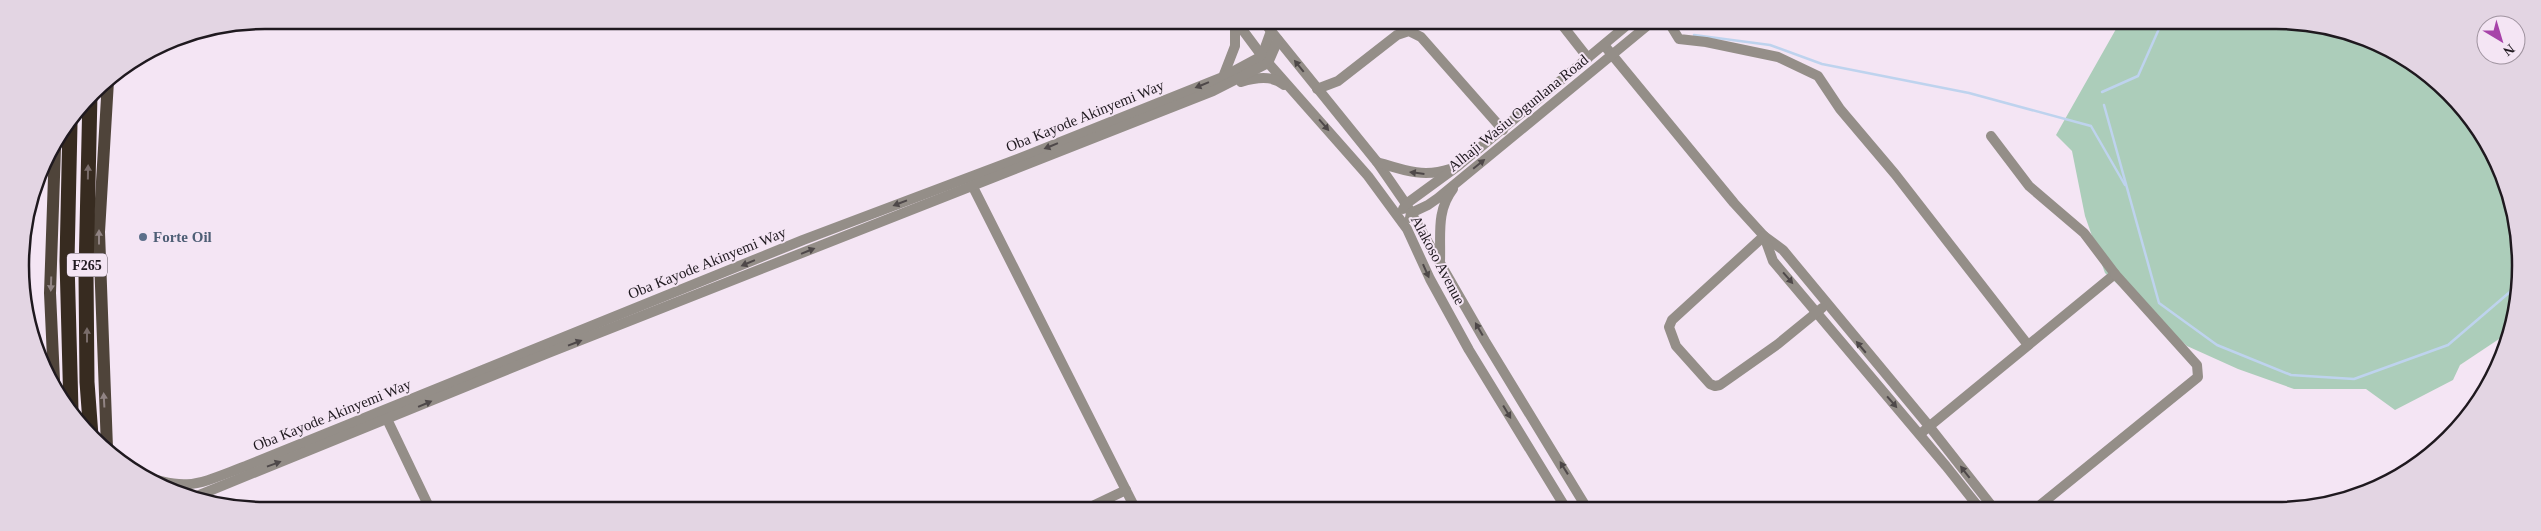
<svg xmlns="http://www.w3.org/2000/svg" width="2541" height="531" font-family="'Times New Roman',serif">
	<style>
		.green { fill: #accdba }
		.lines { fill: none; stroke-linecap: round; stroke-linejoin: round }
		.stream { stroke: #bed3ee; stroke-width: 2.5 }
		.minor { stroke: #948e88; stroke-width: 10 }
		.major { stroke: #4f443a; stroke-width: 12 }
		.highway { stroke: #372b20; stroke-width: 15 }
		.oneway { fill: #4e4849 }
		.oneway2 { fill: #796c6a }
		.oneway3 { fill: #918484 }
		.service-dot { fill: #5c6f8a; stroke: #f4e5f4; stroke-width: 2 }
		.labels { text-anchor: middle; stroke-width: 4; stroke-linejoin: round; paint-order: stroke }
		.shield { fill: #f4e5f4; stroke: #5f565f; stroke-width: 1 }
		.shield-label { font-size: 14px; font-weight: bold; fill: #1f191f }
		.street-label { font-size: 15px; fill: #1f191f; stroke: #f4e5f4 }
		.service-label { font-size: 15px; font-weight: bold; fill: #4e5e75; stroke: #f4e5f4; text-anchor: start }
		.rim { fill: none; stroke: #1f191f; stroke-width: 2.5 }
	</style>
	<rect width="100%" height="100%" fill="#f4e5f4"/>
	<polygon class="green" points="2120,22 2307,22 2398,53 2470,116 2513,202 2519,297 2508,333 2460,365 2453,380 2395,410 2366,389 2294,389 2238,369 2187,346 2105,273 2085,216 2072,151 2056,135"/>
	<g class="lines">
		<g class="stream">
			<polyline points="1694,35 1770,45 1822,64 1969,93 2091,126 2125,185"/>
			<polyline points="2102,92 2138,76 2162,22"/>
			<polyline points="2104,105 2159,303 2217,345 2291,375 2354,379 2448,345 2518,285"/>
		</g>
		<g class="minor">
			<polyline points="1236,21 1262,56 1368,176 1407,229 1430,279 1469,350 1567,510"/>
			<polyline points="1263,21 1377,162 1406,204 1485,341 1588,510"/>
			<polyline points="1559,21 1588,58"/>
			<polyline points="1668,21 1679,39 1706,42 1778,57 1818,76 1840,109 1895,174 2028,345"/>
			<polyline points="1604,45 1734,203 1764,236 1783,250 1929,426 1995,510"/>
			<polyline points="1223,77 1235,46 1235,21"/>
			<path d="M1241,82C1254,78 1273,75 1284,85"/>
			<polyline points="1317,89 1338,81 1397,35 1409,31 1421,37 1503,130"/>
			<path d="M1377,162C1403,170 1423,178 1450,169"/>
			<polyline points="973,187 1136,510"/>
			<polyline points="1403,209 1406,204 1458,166 1632,21"/>
			<polyline points="1410,218 1411,213 1428,205 1438,198 1653,21"/>
			<polyline points="1764,236 1773,261 1946,466 1981,510"/>
			<polyline points="1764,236 1672,320 1669,327 1676,346 1710,384 1715,386 1720,385 1778,344 1822,308"/>
			<path d="M1440,261C1441,235 1436,211 1453,189"/>
			<polyline points="385,415 430,509"/>
			<polyline points="1920,434 2115,274 2084,233 2029,186 1991,136"/>
			<path d="M136,473C187,493 198,484 246,466L803,240L1028,155L1223,77L1262,56L1271,31"/>
			<polyline points="197,496 548,353 1213,91 1268,63 1278,40"/>
			<polyline points="1084,510 1126,490"/>
			<polyline points="2034,510 2198,377 2197,365 2115,274"/>
		</g>
		<g class="major">
			<polyline points="54,380 50,293 55,148"/>
			<polyline points="107,448 99,232 108,81"/>
		</g>
		<g class="highway">
			<polyline points="90,94 86,274 87,382 91,436"/>
			<polyline points="70,124 67,261 71,410"/>
		</g>
	</g>
	<defs><path id="oneway-solid" d="M-6-.8H1V-3.2L6.5 0L1 3.2V.8H-6Z" transform="scale(1.25)"/></defs>
	<g class="oneway">
		<use href="#oneway-solid" transform="translate(1299 66) rotate(-129)"/>
		<use href="#oneway-solid" transform="translate(1202 85) rotate(158)"/>
		<use href="#oneway-solid" transform="translate(1324 125) rotate(49)"/>
		<use href="#oneway-solid" transform="translate(1051 146) rotate(158)"/>
		<use href="#oneway-solid" transform="translate(1479 164) rotate(-39)"/>
		<use href="#oneway-solid" transform="translate(1417 173) rotate(-173)"/>
		<use href="#oneway-solid" transform="translate(900 203) rotate(159)"/>
		<use href="#oneway-solid" transform="translate(808 251) rotate(-22)"/>
		<use href="#oneway-solid" transform="translate(748 263) rotate(157)"/>
		<use href="#oneway-solid" transform="translate(1426 271) rotate(66)"/>
		<use href="#oneway-solid" transform="translate(1788 278) rotate(49)"/>
		<use href="#oneway-solid" transform="translate(1479 329) rotate(-120)"/>
		<use href="#oneway-solid" transform="translate(575 343) rotate(-21)"/>
		<use href="#oneway-solid" transform="translate(1861 347) rotate(-130)"/>
		<use href="#oneway-solid" transform="translate(1892 402) rotate(49)"/>
		<use href="#oneway-solid" transform="translate(425 404) rotate(-23)"/>
		<use href="#oneway-solid" transform="translate(1507 412) rotate(59)"/>
		<use href="#oneway-solid" transform="translate(274 464) rotate(-20)"/>
		<use href="#oneway-solid" transform="translate(1564 468) rotate(-122)"/>
		<use href="#oneway-solid" transform="translate(1965 472) rotate(-128)"/>
	</g>
	<g class="oneway2">
		<use href="#oneway-solid" transform="translate(88 172) rotate(-89)"/>
		<use href="#oneway-solid" transform="translate(87 335) rotate(-90)"/>
	</g>
	<g class="oneway3">
		<use href="#oneway-solid" transform="translate(99 237) rotate(-90)"/>
		<use href="#oneway-solid" transform="translate(51 284) rotate(92)"/>
		<use href="#oneway-solid" transform="translate(104 400) rotate(-93)"/>
	</g>
	<circle class="service-dot" cx="143" cy="237" r="5"/>
	<g class="labels">
		<rect class="shield" x="67" y="253.5" width="40" height="23" rx="4"/>
		<g class="shield-label">
			<text x="87" y="270">F265</text>
		</g>
		<g class="street-label">
			<text transform="translate(1518 113) rotate(-39)" y="5">Alhaji Wasiu Ogunlana Road</text>
			<text transform="translate(1085 116) rotate(-22)" y="5">Oba Kayode Akinyemi Way</text>
			<text transform="translate(1438 260) rotate(62)" y="5">Alakoso Avenue</text>
			<text transform="translate(707 263) rotate(-22)" y="5">Oba Kayode Akinyemi Way</text>
			<text transform="translate(332 415) rotate(-22)" y="5">Oba Kayode Akinyemi Way</text>
		</g>
		<g class="service-label">
			<text x="153" y="242">Forte Oil</text>
		</g>
	</g>
	<path d="M0 0H2541V531H0ZM265 29H2276A236 236 0 0 1 2512 265V266A236 236 0 0 1 2276 502H265A236 236 0 0 1 29 266V265A236 236 0 0 1 265 29Z" fill="#e3d5e3" fill-rule="evenodd"/>
	<path class="rim" d="M265 29H2276A236 236 0 0 1 2512 265V266A236 236 0 0 1 2276 502H265A236 236 0 0 1 29 266V265A236 236 0 0 1 265 29Z"/>
	<g transform="translate(2501 40) rotate(142)"><circle r="24" fill="#f4e5f4" stroke="#9f939f"/>
	<path d="M0-4L9 19L0 12L-9 19Z" fill="#a743a9"/>
	<text y="-8" font-size="14" font-weight="bold" text-anchor="middle" fill="#1f191f">N</text>
	</g>
</svg>
